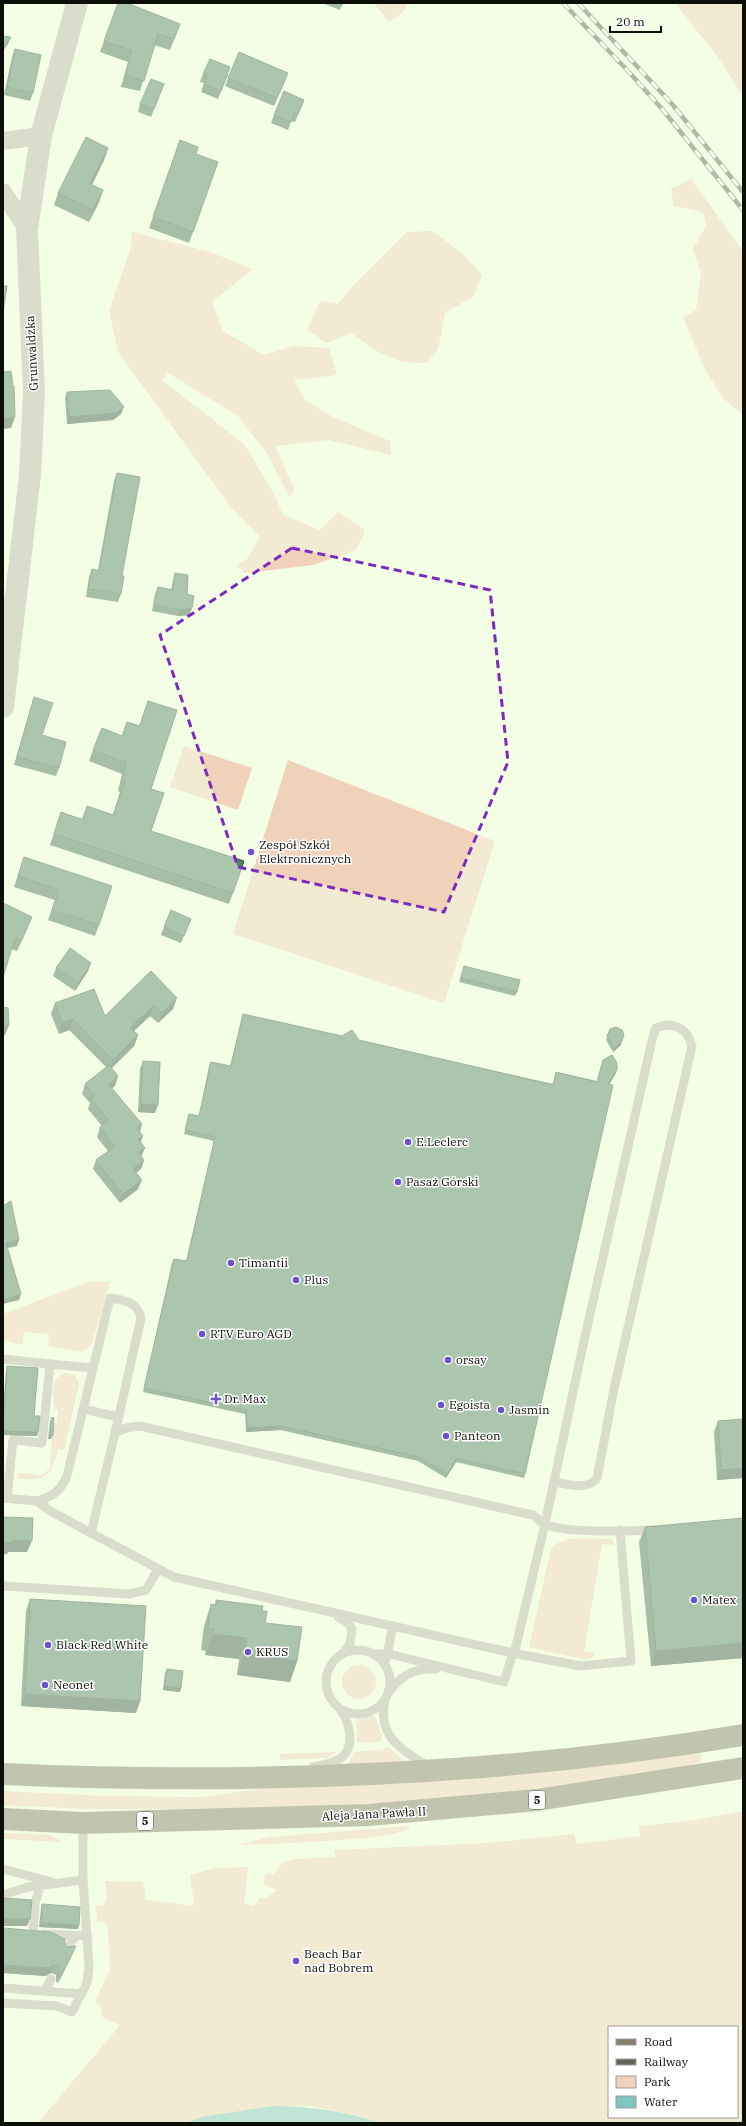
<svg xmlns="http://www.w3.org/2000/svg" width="746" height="2126" font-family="'IBM Plex Serif',serif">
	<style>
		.green { fill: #f0d2ba; fill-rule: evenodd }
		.water { fill: #81c5c1 }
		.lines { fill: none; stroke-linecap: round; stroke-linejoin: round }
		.service { stroke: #bab7ac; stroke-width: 9 }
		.minor { stroke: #bab7ac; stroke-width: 18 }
		.tertiary { stroke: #bab7ac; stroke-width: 22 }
		.primary { stroke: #86806c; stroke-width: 22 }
		.rail-casing { stroke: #616758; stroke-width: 4.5 }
		.rail { stroke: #fff; stroke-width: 3; stroke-dasharray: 9; stroke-linecap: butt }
		.wall { fill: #477259 }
		.shaded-wall { fill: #3a5c49 }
		.building { fill: #538468; stroke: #3a5c49 }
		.marked { fill: none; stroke: #7b2cbf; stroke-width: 3; stroke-dasharray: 8 5; stroke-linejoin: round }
		.poi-dot { fill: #6b52cc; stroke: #fff; stroke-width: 1.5 }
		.labels { text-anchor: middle; stroke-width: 3; stroke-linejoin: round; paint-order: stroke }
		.shield { fill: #fff; stroke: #555751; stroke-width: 1 }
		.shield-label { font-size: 11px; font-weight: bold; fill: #0c0f07 }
		.street-label { font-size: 12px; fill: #0c0f07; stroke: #fff }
		.poi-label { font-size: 12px; fill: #0c0f07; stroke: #fff; text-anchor: start }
	</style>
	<rect width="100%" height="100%" fill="#f4fee5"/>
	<g class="green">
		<polygon points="374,3 408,3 403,12 389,22"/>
		<polygon points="675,3 743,3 743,96 717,56"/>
		<polygon points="691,179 743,251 743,414 723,399 704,367 683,317 696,310 701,274 693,249 706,226 703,212 674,206 671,189"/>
		<polygon points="433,231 463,254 482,275 474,296 445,313 438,349 427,363 402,362 378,352 351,333 327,343 307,330 320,301 338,304 351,288 407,232"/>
		<polygon points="132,232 210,252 253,269 212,302 223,331 264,355 294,346 329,348 337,375 294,380 305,400 333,417 390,441 391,455 329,440 275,446 294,489 290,498 268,455 238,416 168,373 162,380 244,444 273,492 283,515 320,530 338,512 365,530 356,550 313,565 245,573 237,565 247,559 260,537 232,509 118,352 109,311 131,247"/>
		<polygon points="184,746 252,768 238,810 170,787"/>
		<polygon points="288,760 495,841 444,1003 233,934"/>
		<polygon points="88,1282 110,1282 92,1344 82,1352 48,1346 49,1334 24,1332 23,1345 3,1340 3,1314"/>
		<path d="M65,1373L75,1375L79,1384L64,1450L58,1449C51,1477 47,1480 17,1479L19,1473L42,1475L50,1468L53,1423H57L58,1410L54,1409C55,1394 47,1379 65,1373Z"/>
		<path d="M609,1539L613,1540L614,1545L602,1544L584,1651L595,1653C593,1659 588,1659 582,1659L529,1647L551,1549C562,1534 592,1539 609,1539Z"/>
		<circle cx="359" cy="1682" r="17"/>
		<polygon points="375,1716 383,1739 377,1742 357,1742 356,1720"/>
		<polygon points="389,1747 405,1762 347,1765 354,1752 381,1750"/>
		<polygon points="337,1752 327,1758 280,1760 280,1754"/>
		<polygon points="692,1753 693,1755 700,1754 701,1762 692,1764 692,1767 536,1791 433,1802 227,1810 85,1809 3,1805 3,1791 105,1796 201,1797 270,1788"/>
		<path d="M743,1811V2123H381L355,2115L311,2106H272L201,2117L186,2123H38L120,2025L102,2017L100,2005L95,2001L110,1970L108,1930L105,1921L97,1922L96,1906H103L107,1898L105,1881L143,1882L146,1900L193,1906L194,1902L190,1875L216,1868L248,1867L244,1903L254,1906L260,1898L267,1897L277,1890L264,1885L265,1874L274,1875L282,1862L297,1859L335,1857L334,1850L488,1843L574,1834L577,1844L640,1836L639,1826L696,1820ZM609,2027H737V2117H609Z"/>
		<path d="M411,1826C405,1841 259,1844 237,1845L270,1837Z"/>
		<polygon points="3,1833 50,1835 62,1842 3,1839"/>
	</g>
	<path class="water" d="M272,2106C312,2106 343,2111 381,2123H186L201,2117Z"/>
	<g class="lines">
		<g class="service">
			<polyline points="3,1359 50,1364"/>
			<polyline points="83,1409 118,1417"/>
			<path d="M554,1482C568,1484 588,1491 597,1478L614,1389L692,1046C688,1029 673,1020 656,1028L653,1036L582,1350L545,1524L516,1646L513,1653L174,1577L91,1533L115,1433L126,1428L140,1426L533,1515C537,1518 541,1522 545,1524C565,1534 632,1531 656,1530"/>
			<polyline points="3,1498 37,1501 52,1512 91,1533"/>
			<polyline points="7,1498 13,1440 42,1443 50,1364 93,1368"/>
			<path d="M37,1501C54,1496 60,1491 67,1476L110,1298C124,1300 138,1302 141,1318L115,1433"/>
			<polyline points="3,1586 129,1594 146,1590 158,1569"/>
			<polyline points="338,1617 347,1622 352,1629 350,1644 343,1653"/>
			<circle cx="358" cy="1682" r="32"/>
			<polyline points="373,1654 389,1654 504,1682 513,1653 580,1666 631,1661 620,1530"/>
			<polyline points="386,1659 393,1626"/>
			<path d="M389,1692C401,1675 414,1668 436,1669"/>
			<path d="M385,1700C377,1737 401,1749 428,1766"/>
			<path d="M313,1767C322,1765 331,1764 338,1760C357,1749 350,1723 340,1709"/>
			<polyline points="3,1869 52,1882"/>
			<polyline points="3,1895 28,1887 83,1880"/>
			<polyline points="33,1933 35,1904 40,1885"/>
			<polyline points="44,1934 88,1936"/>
			<polyline points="67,1950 75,1936"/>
			<polyline points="3,1988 82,1994"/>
			<polyline points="45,1991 51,1979"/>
			<polyline points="3,2003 57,2006 72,2012 87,1983 89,1967 83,1880 83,1823"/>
		</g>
		<g class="minor">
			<polyline points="3,141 41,136"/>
			<polyline points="3,192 27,229"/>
		</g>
		<polyline class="tertiary" points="3,707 30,475 34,392 27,229 41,136 77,3"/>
		<g class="primary">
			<path d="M3,1774C249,1785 499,1776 743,1735"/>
			<polyline points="3,1819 83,1823 369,1815 537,1800 743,1768"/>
		</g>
		<defs>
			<g id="rail">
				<polyline points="563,3 628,71 663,110 743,210"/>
				<polyline points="578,3 672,104 743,192"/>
			</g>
		</defs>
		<use href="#rail" class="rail-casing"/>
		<use href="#rail" class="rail"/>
	</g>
	<g class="wall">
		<polygon points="118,3 180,24 170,50 154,45 140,91 121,87 128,62 100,52"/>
		<polygon points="322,3 343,3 340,10"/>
		<polygon points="15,49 33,93 30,101 4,95 12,57"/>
		<polygon points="203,74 228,75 218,99 201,92 204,83 200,82"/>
		<polygon points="228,78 285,81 274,106 225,86"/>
		<polygon points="164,84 151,117 138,112 140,104"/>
		<polygon points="304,100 295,122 291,121 288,130 271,123 274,115"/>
		<polygon points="180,140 196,154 218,162 189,243 149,228"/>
		<polygon points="108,148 104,160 92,185 103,190 99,202 89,222 54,205 58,193"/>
		<polygon points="67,392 121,414 113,420 67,424 65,398"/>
		<polygon points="117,473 122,576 121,594 118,602 86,597 89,577 92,569 98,570 114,481"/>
		<polygon points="175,573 187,594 192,608 189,615 178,616 152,611 155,594 158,587 171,590 173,580"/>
		<polygon points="34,697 42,735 59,768 56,776 14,765"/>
		<polygon points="148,701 151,789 151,831 233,893 229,904 50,845 61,812 82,819 87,806 113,815 120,792 118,791 122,774 89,761 93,750 122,736 127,722 139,726"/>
		<polygon points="24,857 99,925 95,936 48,920 55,900 14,887"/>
		<polygon points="3,903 28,927 17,951 12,949"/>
		<polygon points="191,919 181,943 161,935 164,927"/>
		<polygon points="464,966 517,992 515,996 459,982"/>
		<polygon points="56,968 88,971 75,991 53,976"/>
		<polygon points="151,971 173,1009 158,1023 150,1016 134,1031 138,1035 134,1046 111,1068 118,1076 115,1086 112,1088 142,1124 140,1131 141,1157 144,1160 141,1169 136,1173 138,1189 120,1203 93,1169 96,1160 108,1151 97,1137 100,1127 102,1126 88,1109 90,1103 82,1094 85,1084 106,1067 69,1030 59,1034 51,1014 55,1003 105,1016"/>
		<polygon points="243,1014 553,1084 556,1072 597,1081 603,1060 617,1069 616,1073 609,1084 525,1474 524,1478 456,1462 446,1478 418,1461 280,1430 246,1432 245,1414 143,1392 172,1263 174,1259 186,1261 214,1141 184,1134 189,1114 199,1116 209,1066 211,1062 230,1066"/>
		<polygon points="610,1029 621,1045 613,1052 606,1040"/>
		<polygon points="143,1061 155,1113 138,1112 140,1069"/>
		<polygon points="7,1366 34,1416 38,1432 37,1436 3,1435 3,1407 6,1370"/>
		<polygon points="52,1417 51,1439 48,1439 50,1421"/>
		<polygon points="743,1419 743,1478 717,1480 714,1432 718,1421"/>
		<polygon points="743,1518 743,1658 651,1666 639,1542 645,1527"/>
		<polygon points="30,1599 140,1701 136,1713 21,1706 26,1611"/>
		<polygon points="216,1600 262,1611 265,1623 297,1661 290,1682 237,1675 239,1659 205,1655 206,1651 201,1650 204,1626 211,1604 215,1605"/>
		<polygon points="167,1669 180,1692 163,1690 165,1673"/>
		<polygon points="42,1904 78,1929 39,1927 41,1908"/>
		<polygon points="3,1928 65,1945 73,1953 58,1983 56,1982 56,1975 51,1973 46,1976 3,1973"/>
	</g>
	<g class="shaded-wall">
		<polygon points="11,37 8,44 3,51 3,48"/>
		<polygon points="108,148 104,160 86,196 90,184"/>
		<polygon points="103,190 99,202 89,222 93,210"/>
		<polygon points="124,407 121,414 113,420 67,424 69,417"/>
		<polygon points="15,417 11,428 3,429 3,418"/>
		<polygon points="192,608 189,615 178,616 181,610"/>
		<polygon points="32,917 28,927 17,951 21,941"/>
		<polygon points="91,963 88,971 75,991 78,983"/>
		<polygon points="177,998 173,1009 158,1023 162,1013"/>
		<polygon points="154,1005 150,1016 126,1038 130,1028"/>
		<polygon points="73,1019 69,1030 59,1034 62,1023"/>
		<polygon points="9,1025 5,1035 3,1036 3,1026"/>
		<polygon points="138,1035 134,1046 109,1071 113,1060"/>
		<polygon points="622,1041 621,1045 613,1052 614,1048"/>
		<polygon points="617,1069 616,1073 607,1088 608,1084"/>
		<polygon points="118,1076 115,1086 105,1094 109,1085"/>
		<polygon points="141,1104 158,1105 155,1113 138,1112"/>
		<polygon points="142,1124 139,1134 137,1128"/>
		<polygon points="143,1136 140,1145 138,1139"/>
		<polygon points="145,1148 141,1157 138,1153"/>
		<polygon points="144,1160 141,1169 129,1178 133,1169"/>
		<polygon points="142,1180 138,1189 120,1203 123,1194"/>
		<polygon points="19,1240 17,1246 4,1249 6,1243"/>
		<polygon points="21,1294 19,1300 3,1304 3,1300"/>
		<polygon points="281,1426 280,1430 246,1432 248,1428"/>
		<polygon points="3,1431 38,1432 37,1436 3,1435"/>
		<polygon points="50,1435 53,1435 51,1439 48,1439"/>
		<polygon points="457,1458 456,1462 446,1478 447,1474"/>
		<polygon points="743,1468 743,1478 717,1480 721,1470"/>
		<polygon points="12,1540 32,1541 27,1552 8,1552 7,1554 3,1554 3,1542"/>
		<polygon points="213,1634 247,1638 239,1659 205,1655"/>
		<polygon points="743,1643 743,1658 651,1666 656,1651"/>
		<polygon points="244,1654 297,1661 290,1682 237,1675"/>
		<polygon points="164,1686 181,1688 180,1692 163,1690"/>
		<polygon points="25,1694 140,1701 136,1713 21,1706"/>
		<polygon points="3,1918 4,1918 30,1919 27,1926 3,1926"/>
		<polygon points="41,1923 79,1925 78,1929 39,1927"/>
		<polygon points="76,1946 73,1953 58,1983 61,1975"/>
		<polygon points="3,1965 54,1965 51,1973 46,1976 3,1973"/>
	</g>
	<g class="building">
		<polygon points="118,3 127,3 180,24 174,39 158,34 144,81 125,76 132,51 104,41"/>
		<polygon points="334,3 343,3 341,6"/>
		<polygon points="3,36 11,37 3,48"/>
		<polygon points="15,49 41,55 33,93 7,87"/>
		<polygon points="239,52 288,73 277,98 228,78"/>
		<polygon points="210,59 230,67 221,91 204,84 207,76 203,74"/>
		<polygon points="151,79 164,84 154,109 140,104"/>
		<polygon points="284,91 304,100 298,114 294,113 291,122 274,115"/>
		<polygon points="86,137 108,148 90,184 103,190 93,210 58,193"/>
		<polygon points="180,140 198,147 196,154 218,162 193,232 153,217"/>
		<polygon points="3,286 7,286 3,312"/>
		<polygon points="11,371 13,386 14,386 15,417 3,418 3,372"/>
		<polygon points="110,390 124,407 116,413 69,417 67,392"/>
		<polygon points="117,473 140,477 122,576 124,576 121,594 88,589 92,569 99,571"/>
		<polygon points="175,573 188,575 187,594 194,596 192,608 181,610 154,605 158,587 173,590"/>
		<polygon points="34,697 53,703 42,735 66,742 59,768 17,757"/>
		<polygon points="148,701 177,710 151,789 164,793 151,831 244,861 233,893 54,834 61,812 83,820 87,806 113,815 125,781 122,780 126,763 93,750 102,728 122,736 127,722 140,726"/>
		<polygon points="24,857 112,886 99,925 52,910 59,890 18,876"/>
		<polygon points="3,903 32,917 21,941 15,938 3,977"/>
		<polygon points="171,910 191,919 184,936 164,927"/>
		<polygon points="70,948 91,963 78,983 56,968"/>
		<polygon points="464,966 520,980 517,992 461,978"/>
		<polygon points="151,971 177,998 162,1013 154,1005 130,1028 138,1035 113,1060 73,1019 62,1023 55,1003 94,989 105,1016"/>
		<polygon points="3,1007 8,1008 9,1025 3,1026"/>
		<polygon points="243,1014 342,1036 352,1030 359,1040 553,1085 556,1072 597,1082 603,1060 612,1055 617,1063 617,1069 608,1084 613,1085 525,1474 457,1458 447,1474 419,1457 281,1426 248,1428 246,1410 144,1388 174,1259 187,1261 215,1137 185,1130 189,1114 199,1116 211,1062 231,1066"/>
		<polygon points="616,1027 622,1030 624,1035 622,1041 614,1048 607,1036 610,1029"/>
		<polygon points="143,1061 160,1062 158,1105 141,1104"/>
		<polygon points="109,1065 118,1076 109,1085 142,1124 137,1128 143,1136 138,1139 145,1148 138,1153 144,1160 133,1169 142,1180 123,1194 96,1160 115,1146 100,1127 109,1120 91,1099 95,1096 85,1084"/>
		<polygon points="11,1201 19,1240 6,1243 21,1294 3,1300 3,1206"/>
		<polygon points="7,1366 38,1368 34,1416 40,1416 38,1432 3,1431 3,1413 4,1413"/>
		<polygon points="52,1417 54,1418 53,1435 50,1435"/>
		<polygon points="743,1419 743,1468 721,1470 718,1421"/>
		<polygon points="3,1517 33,1518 32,1541 12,1540 12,1543 3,1542"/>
		<polygon points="743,1518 743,1643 656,1651 645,1527"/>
		<polygon points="30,1599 146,1606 140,1701 25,1694"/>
		<polygon points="216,1600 263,1606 262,1611 267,1611 265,1623 302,1627 297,1661 244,1654 247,1638 213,1634 213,1629 208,1629 211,1604 216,1605"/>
		<polygon points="167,1669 183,1671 181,1688 164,1686"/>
		<polygon points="3,1898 32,1900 30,1919 4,1918 3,1918"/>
		<polygon points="42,1904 80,1907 79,1925 41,1923"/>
		<polygon points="3,1928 51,1932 65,1939 65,1945 67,1947 76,1946 61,1975 59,1974 59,1967 54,1965 49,1968 3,1965"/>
	</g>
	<path d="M0 0H746V2126H0ZM292,548L490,590L508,762L444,912L238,867L160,635Z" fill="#f4fee5" fill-opacity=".55" fill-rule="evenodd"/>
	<path class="marked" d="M292,548L490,590L508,762L444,912L238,867L160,635Z"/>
	<g class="poi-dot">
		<circle cx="251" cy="852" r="4"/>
		<circle cx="408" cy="1142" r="4"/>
		<circle cx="398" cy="1182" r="4"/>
		<circle cx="231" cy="1263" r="4"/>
		<circle cx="296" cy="1280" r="4"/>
		<circle cx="202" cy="1334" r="4"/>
		<circle cx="448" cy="1360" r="4"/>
		<path d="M214 1393h4v4h4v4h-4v4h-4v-4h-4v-4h4z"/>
		<circle cx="441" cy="1405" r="4"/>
		<circle cx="501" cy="1410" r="4"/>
		<circle cx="446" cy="1436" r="4"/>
		<circle cx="694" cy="1600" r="4"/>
		<circle cx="48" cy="1645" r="4"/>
		<circle cx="248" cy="1652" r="4"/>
		<circle cx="45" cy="1685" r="4"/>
		<circle cx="296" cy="1961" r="4"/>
	</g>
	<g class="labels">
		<g class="shield">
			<rect x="529" y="1791" width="16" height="18" rx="3"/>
			<rect x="137" y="1812" width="16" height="18" rx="3"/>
		</g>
		<g class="shield-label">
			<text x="537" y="1804">5</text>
			<text x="145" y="1825">5</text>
		</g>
		<g class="street-label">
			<text transform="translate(32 353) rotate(-93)" y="4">Grunwaldzka</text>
			<text transform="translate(374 1814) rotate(-3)" y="4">Aleja Jana Pawła II</text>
		</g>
		<g class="poi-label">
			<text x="259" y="849">Zespół Szkół<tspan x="259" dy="14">Elektronicznych</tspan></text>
			<text x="416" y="1146">E.Leclerc</text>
			<text x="406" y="1186">Pasaż Górski</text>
			<text x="239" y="1267">Timantii</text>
			<text x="304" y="1284">Plus</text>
			<text x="210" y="1338">RTV Euro AGD</text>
			<text x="456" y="1364">orsay</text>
			<text x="224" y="1403">Dr. Max</text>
			<text x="449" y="1409">Egoista</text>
			<text x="509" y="1414">Jasmin</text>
			<text x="454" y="1440">Panteon</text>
			<text x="702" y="1604">Matex</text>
			<text x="56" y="1649">Black Red White</text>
			<text x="256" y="1656">KRUS</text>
			<text x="53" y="1689">Neonet</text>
			<text x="304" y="1958">Beach Bar<tspan x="304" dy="14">nad Bobrem</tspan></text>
		</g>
	</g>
	<rect width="746" height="2126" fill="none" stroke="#0c0f07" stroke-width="8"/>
	<rect x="608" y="2026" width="130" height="92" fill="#ffffff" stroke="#9e9f9c"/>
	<rect x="616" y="2039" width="20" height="6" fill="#86806c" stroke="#9e9f9c"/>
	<text x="644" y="2046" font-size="12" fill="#0c0f07">Road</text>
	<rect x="616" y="2059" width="20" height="6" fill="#616758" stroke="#9e9f9c"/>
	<text x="644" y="2066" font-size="12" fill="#0c0f07">Railway</text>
	<rect x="616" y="2076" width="20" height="12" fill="#f0d2ba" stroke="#9e9f9c"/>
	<text x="644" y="2086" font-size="12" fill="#0c0f07">Park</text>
	<rect x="616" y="2096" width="20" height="12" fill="#81c5c1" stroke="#9e9f9c"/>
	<text x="644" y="2106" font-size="12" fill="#0c0f07">Water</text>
	<path d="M610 26v6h51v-6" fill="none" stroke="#0c0f07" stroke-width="2"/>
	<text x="616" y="26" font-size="12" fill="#0c0f07" stroke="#ffffff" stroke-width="3" paint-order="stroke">20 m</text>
</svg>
